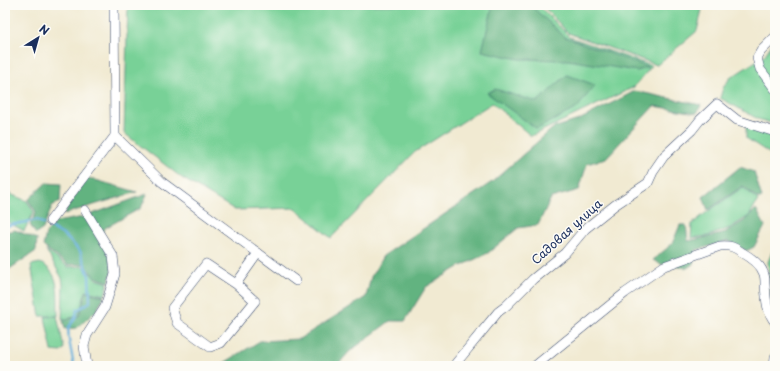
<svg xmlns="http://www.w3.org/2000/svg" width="780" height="371" font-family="'Playpen Sans',sans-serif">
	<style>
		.green { fill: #78d197; stroke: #4a807a }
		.forest { fill: #62b380; stroke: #3e716f }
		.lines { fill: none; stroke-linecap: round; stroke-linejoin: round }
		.stream { stroke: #61adda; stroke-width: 2.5 }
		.street-casing { stroke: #3b4b6f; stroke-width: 10 }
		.street { stroke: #fff; stroke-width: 9 }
		.labels { text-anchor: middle; stroke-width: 3; stroke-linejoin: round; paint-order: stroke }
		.street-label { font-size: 12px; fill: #1b2f5e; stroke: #fdfcf7 }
	</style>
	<rect width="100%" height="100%" fill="#fdfcf7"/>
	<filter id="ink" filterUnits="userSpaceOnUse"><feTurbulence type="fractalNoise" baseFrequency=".025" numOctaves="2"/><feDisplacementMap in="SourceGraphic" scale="8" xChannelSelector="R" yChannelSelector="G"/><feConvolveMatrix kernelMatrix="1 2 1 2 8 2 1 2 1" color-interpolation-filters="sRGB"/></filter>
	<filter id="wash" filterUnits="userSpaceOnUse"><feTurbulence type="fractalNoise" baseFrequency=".012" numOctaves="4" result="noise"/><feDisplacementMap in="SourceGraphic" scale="16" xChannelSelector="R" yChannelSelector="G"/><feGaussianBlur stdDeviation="0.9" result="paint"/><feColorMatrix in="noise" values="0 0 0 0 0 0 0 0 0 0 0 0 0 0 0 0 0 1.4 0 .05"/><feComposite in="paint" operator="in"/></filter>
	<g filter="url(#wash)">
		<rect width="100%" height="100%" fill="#f1ead2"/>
		<g class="green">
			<polygon points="128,5 538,5 570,37 652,66 634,87 531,136 492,103 415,152 331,238 295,208 235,210 182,178 124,133"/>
			<polygon points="542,5 703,5 697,31 657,65 568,33"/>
			<polygon points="774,41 775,41 775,124 758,119 720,98 723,88 730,78 764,56"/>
			<polygon points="746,126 775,136 775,157 746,138"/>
			<polygon points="743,187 758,200 749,216 730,228 708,236 691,238 692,224 707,212"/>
			<polygon points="5,192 27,201 34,212 24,231 8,222 5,222"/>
			<polygon points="775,244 775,304 771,300 768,262"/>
			<polygon points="46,250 68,267 83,266 96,279 108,283 105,295 86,291 78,316 62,320 63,285 62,278"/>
			<path d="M40,263C62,273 57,296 58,316H40L31,265Z"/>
			<polygon points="57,316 64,348 61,352 52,351 45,317"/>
		</g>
		<g class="forest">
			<polygon points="493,5 530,5 565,37 648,67 637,71 568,60 519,59 482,51"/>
			<polygon points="567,75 595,85 577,108 537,129 487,93 495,89 537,102"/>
			<polygon points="635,91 701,105 697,113 654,106 606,158 587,164 579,190 551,198 538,225 518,228 488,253 457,268 426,287 405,321 390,321 349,352 337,366 219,366 260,341 299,339 366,297 371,277 383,256 492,182 553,128 579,120"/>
			<polygon points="740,167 754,172 762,198 757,198 743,186 708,210 703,197"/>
			<polygon points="85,177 137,192 64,214"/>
			<polygon points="46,183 61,184 60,201 52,206 43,229 36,234 30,225 36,212 28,200"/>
			<polygon points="147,194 141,208 105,228 99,237 111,256 112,272 109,282 95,277 83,264 68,265 43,246 46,233 56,222 84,217"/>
			<polygon points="756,209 765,226 754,247 746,251 728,241 696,250 693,264 687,268 660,264 653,260 672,244 680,225 686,225 688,241 722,234 744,221"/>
			<polygon points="15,230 37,239 36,251 5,272 5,232"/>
			<polygon points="86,292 104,296 97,310 77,328 65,329 63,321 79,316"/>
		</g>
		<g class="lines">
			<g class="stream">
				<polyline points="5,226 37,220 44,224"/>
				<polyline points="50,227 65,236 80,251 89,276 90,302 77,310 75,319 68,328 69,340 74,366"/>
			</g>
		</g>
	</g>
	<g filter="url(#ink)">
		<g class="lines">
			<defs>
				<g id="street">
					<polyline points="775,37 761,51 757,58 760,69 775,89"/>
					<polyline points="115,136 162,182 296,281"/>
					<polyline points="85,210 113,256 115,274 105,307 87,335 84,346 87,366"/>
					<polyline points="50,221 115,136 114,5"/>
					<polyline points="236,284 206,264 172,308 177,323 210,347 221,343 255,301 236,284 258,253"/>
					<polyline points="454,366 456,363 466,351 498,312 506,306 533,279 565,253 585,229 615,205 648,183 653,172 664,156 692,130 700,120 717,104 737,120 775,132"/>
					<path d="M535,366L625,293L664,266L720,246C731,245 734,247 743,253C750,257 760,264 763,272C765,275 765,280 765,284C766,297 766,312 775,322"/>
					<polyline points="774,366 775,357"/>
				</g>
			</defs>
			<use href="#street" class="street-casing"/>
			<use href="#street" class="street"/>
		</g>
	</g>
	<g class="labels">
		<g class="street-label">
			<text transform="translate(567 232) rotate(-42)" y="4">Садовая улица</text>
		</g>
	</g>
	<rect width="780" height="371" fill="none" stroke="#fdfcf7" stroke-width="20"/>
	<g transform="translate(38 38) rotate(37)" stroke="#fdfcf7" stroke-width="3" paint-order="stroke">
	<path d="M0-3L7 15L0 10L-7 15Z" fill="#1b2f5e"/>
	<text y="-6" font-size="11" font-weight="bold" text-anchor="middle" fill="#1b2f5e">N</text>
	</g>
</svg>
